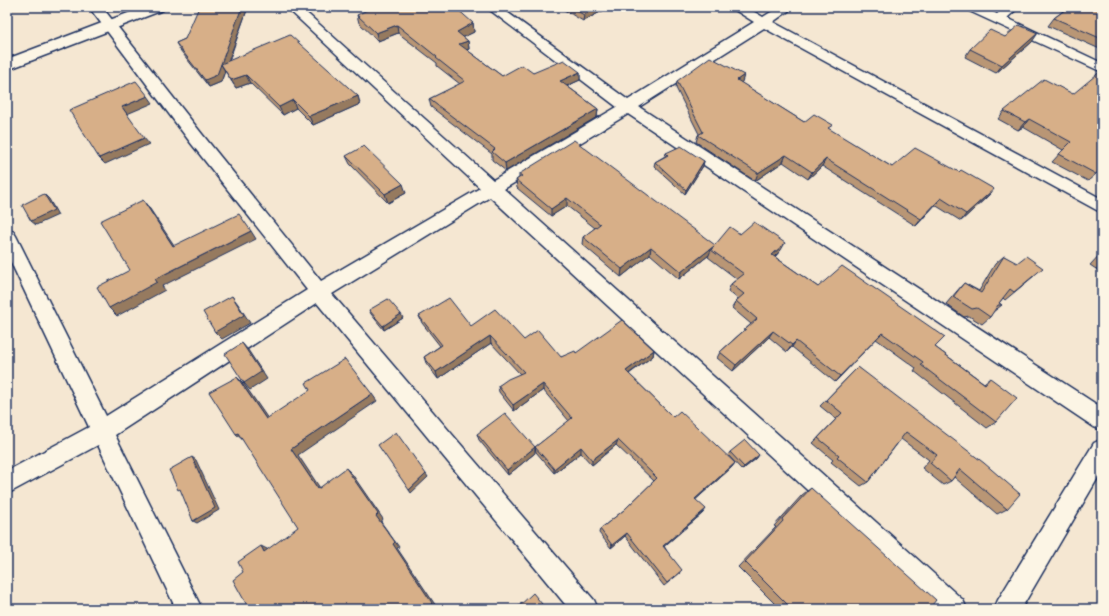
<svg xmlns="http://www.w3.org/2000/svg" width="1109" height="616" font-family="Mynerve,sans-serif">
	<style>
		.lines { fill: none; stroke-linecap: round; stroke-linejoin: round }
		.street-casing { stroke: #1b2f5e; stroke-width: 3 }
		.secondary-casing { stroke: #1b2f5e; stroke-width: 3 }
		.street { fill: #fcf5e5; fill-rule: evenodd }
		.secondary { fill: #fcf5e5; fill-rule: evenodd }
		.wall { fill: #b99675; stroke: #1b2f5e }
		.shaded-wall { fill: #967a5f; stroke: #1b2f5e }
		.building { fill: #d7af88; stroke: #1b2f5e }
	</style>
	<rect width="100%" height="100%" fill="#f5e7d2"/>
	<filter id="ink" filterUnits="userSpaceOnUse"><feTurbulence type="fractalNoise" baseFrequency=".025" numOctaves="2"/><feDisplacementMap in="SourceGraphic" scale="8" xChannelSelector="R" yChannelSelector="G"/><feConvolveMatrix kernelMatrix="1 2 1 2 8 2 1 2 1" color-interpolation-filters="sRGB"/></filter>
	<g filter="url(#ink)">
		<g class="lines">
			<defs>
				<g id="street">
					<polygon points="89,7 102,7 202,134 321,281 480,188 286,7 300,7 493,180 617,107 486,7 500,7 628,100 754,22 730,7 746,7 763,17 779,7 794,7 773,22 1102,199 1102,213 764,28 639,107 1102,408 1102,430 1094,427 628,114 504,189 963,600 967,609 936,609 490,197 332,294 594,600 598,609 569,609 317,303 115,435 202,609 176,609 98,445 7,494 7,471 89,427 7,254 7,229 13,231 16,236 106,416 307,290 190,142"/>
					<polygon points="966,7 982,7 997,14 1005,7 1019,7 1007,18 1102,63 1102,72 967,10"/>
					<polygon points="1102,439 1102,471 1021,609 994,609 998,600 1094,443"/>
				</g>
				<polygon id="secondary" points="144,7 165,7 163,10 7,70 7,59"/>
			</defs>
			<use href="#street" class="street-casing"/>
			<use href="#secondary" class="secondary-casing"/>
			<use href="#street" class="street"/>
			<use href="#secondary" class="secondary"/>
		</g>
		<g class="wall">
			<polygon points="559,7 610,7 583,21"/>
			<polygon points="1053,7 1102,7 1102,50 1048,26 1054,18 1063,11"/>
			<polygon points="247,10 229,61 358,96 360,104 313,125 296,108 283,115 250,83 236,88 225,71 221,82 209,87 180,50 176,43 185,39"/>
			<polygon points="357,15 473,23 474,32 463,37 468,41 469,49 467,50 502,76 533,73 580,72 580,80 567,86 598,109 597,117 506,171 492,160 492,154 431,107 429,99 460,84 437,66 437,63 398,33 378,41 359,23"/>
			<polygon points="1005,37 1032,42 996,73 965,57 970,49"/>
			<polygon points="744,75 741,83 804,122 830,130 892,167 959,172 994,189 988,196 961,221 935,205 916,226 822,166 808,179 783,162 755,181 696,142 698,135 699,134 676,88 677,81"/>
			<polygon points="1073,94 1096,174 1088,181 1052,162 1063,150 1023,127 1018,130 998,119 1004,111"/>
			<polygon points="666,153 704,161 703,166 685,194 654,166 655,162 665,156"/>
			<polygon points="346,156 406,193 388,203 350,164"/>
			<polygon points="519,174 715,245 740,234 781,250 775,257 818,287 935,347 984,383 990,378 996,422 987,428 914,371 916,368 876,339 835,382 792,347 787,352 769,337 733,371 717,358 720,352 751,324 732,308 736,301 738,299 728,291 731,284 737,279 708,257 709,255 679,279 650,254 621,277 582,244 583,237 595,228 567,206 551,216 517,188 516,180 519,178"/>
			<polygon points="1102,252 1102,273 1090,265"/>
			<polygon points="1004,256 1034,276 1005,300 1003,298 999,303 1002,305 993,312 990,317 982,324 969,316 964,317 946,304 957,291 964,283 979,291 995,264"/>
			<polygon points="369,310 403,318 384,330 371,314"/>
			<polygon points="419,316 471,326 524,340 561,357 576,353 654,350 653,356 629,374 673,417 735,463 731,468 695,500 703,513 664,546 680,573 664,586 625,536 611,548 599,533 600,529 624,510 654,481 616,445 592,465 581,453 554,473 536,452 535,447 569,421 543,390 514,411 499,392 498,386 520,374 491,343 438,379 426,363 424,357 440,346 422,323"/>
			<polygon points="858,367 1007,509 997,514 954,477 951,481 943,485 922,468 929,460 901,439 868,482 861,486 831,462 833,460 813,443 836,419 820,406"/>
			<polygon points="477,434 535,453 508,475 479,440"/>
			<polygon points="730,452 757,458 742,470 728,455"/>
			<polygon points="811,488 929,609 780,609 738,567 776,527 774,526 802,495"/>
		</g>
		<g class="shaded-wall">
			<polygon points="242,7 246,7 247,10 225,70 221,64 225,71 221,82 209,87 205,80"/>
			<polygon points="598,7 610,7 583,21 584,15"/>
			<polygon points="473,23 474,32 458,40 457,32"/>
			<polygon points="397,25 398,33 378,41 376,33"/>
			<polygon points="1038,33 1032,42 996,73 1002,65"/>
			<polygon points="468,41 469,49 460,53 459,44"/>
			<polygon points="580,72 580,80 560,89 560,81"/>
			<polygon points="246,75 250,83 236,88 231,80"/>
			<polygon points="744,75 742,82 735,88 737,80"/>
			<polygon points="148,96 153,103 127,114 122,107"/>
			<polygon points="358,96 360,104 313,125 309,116"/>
			<polygon points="293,100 296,108 283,115 279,107"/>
			<polygon points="598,109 597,117 506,171 505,163"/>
			<polygon points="1029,119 1023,127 1018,130 1025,122"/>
			<polygon points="144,138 149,144 105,164 99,158"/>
			<polygon points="786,155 783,162 755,181 758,173"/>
			<polygon points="826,159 822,166 808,179 812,172"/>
			<polygon points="704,161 703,166 685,194 686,190"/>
			<polygon points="403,184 406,193 388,203 385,194"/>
			<polygon points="994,189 988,196 961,221 966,214"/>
			<polygon points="44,194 49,199 58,215 36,225 31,221"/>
			<polygon points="567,198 567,206 551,216 551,209"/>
			<polygon points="941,198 935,205 916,226 921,219"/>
			<polygon points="143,200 150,209 180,254 173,246"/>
			<polygon points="251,231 256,239 162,286 165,290 117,316 109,308 155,279"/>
			<polygon points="785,243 781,250 769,262 772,255"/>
			<polygon points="714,246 711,250 709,255 679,279 681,272"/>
			<polygon points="651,247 650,254 621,277 622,269"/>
			<polygon points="232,296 238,304 250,323 222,339 215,332"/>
			<polygon points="401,314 403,318 384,330 383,326"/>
			<polygon points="773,331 769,337 733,371 736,365"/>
			<polygon points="882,333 876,339 835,382 840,376"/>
			<polygon points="490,336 491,343 438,379 436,372"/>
			<polygon points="796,341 792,347 787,352 792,345"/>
			<polygon points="242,343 248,350 267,379 250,390 244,383"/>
			<polygon points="654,350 653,356 624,377 626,371"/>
			<polygon points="237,377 244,384 273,426 266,419"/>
			<polygon points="543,384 543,390 514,411 513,405"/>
			<polygon points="372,394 377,401 298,455 324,494 318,489 291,449"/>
			<polygon points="238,433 244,441 236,434"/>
			<polygon points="618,440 616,445 592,465 592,460"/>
			<polygon points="535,447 535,453 508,475 507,470"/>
			<polygon points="581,447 581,453 554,473 554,469"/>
			<polygon points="759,455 757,458 742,470 744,467"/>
			<polygon points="192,457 196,460 219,510 197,523 193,521"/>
			<polygon points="735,463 731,468 692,503 695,499"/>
			<polygon points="346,468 352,474 383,519 381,522 399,547 397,548 436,606 433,609 426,609 393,544"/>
			<polygon points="426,474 428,477 411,493 409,490"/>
			<polygon points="706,509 703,513 661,549 663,546"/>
			<polygon points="627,533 625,536 611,548 612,545"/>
			<polygon points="261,546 269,550 264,552"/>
		</g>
		<g class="building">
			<polygon points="199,7 242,7 217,75 205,80 176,43 185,39"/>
			<polygon points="373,7 455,7 473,23 457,32 468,41 459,44 502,76 522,65 533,73 564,60 580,72 560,81 598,109 505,163 492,152 495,149 429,99 465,81 436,58 437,57 397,25 376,33 357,15"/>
			<polygon points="570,7 598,7 584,15"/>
			<polygon points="1069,7 1102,7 1102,39 1054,18"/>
			<polygon points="1019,25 1038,33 1002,65 970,49 990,30 1005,37"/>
			<polygon points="290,35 358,96 309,116 293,100 279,107 246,75 231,80 221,64"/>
			<polygon points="710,57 744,75 737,80 804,122 814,114 833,125 828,128 892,167 915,148 959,172 961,170 994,189 966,214 941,198 921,219 826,159 812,172 786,155 758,173 698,135 703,132 677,81"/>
			<polygon points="1102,70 1102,167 1096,174 1059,154 1071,142 1029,119 1025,122 1004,111 1044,79 1073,94"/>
			<polygon points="136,81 148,96 122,107 144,138 99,158 69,110"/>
			<polygon points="574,140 715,245 730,227 740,234 754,222 785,243 772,255 818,287 842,266 945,337 935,347 985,384 990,378 1017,398 996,422 921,365 923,362 882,333 840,376 796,341 792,345 773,331 736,365 720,352 757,319 736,301 744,294 731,284 744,274 711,250 714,246 681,272 651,247 622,269 583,237 600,224 567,198 551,209 516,180 522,176 519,174"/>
			<polygon points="364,146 403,184 385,194 346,156"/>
			<polygon points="681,146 704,161 686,190 655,162 668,155 666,153"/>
			<polygon points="44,194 54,210 31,221 22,205"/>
			<polygon points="143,200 173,246 239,214 251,231 155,279 157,282 109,308 97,287 130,270 100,221"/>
			<polygon points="1102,254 1102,261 1098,259"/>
			<polygon points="1004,256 1017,263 1026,256 1043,268 1014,292 1010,289 999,303 1002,305 998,305 990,317 977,308 972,309 953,297 964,283 981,293"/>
			<polygon points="232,296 244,315 215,332 203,312"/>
			<polygon points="449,298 471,326 495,309 524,340 538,330 561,357 575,351 576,353 622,320 654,350 626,371 673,417 680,411 735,463 695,499 706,509 663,546 682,570 667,583 627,533 612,545 600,529 624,510 657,478 618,440 592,460 581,447 554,469 535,447 572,418 543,384 513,405 498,386 508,379 524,372 490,336 436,372 424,357 442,345 419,316"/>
			<polygon points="388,299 401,314 383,326 369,310"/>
			<polygon points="242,343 261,372 244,383 225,354"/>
			<polygon points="345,359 372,394 291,449 318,489 346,468 378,514 376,516 395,542 393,544 432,603 426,609 249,609 233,580 243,572 238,562 261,546 264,552 298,527 238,433 236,434 209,392 237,377 266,419 310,390 306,383"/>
			<polygon points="858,367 984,463 1020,494 1007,509 960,469 951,481 930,463 937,455 906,432 868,482 837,457 839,455 818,438 842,413 826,400"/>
			<polygon points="505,413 535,447 507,470 477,434"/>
			<polygon points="396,432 426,474 409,490 378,445"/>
			<polygon points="745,440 759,455 744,467 730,452"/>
			<polygon points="192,457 215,508 193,521 180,489 178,490 169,470"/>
			<polygon points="811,488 936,600 929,609 792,609 745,562 783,521 782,519"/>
			<polygon points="533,593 546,609 516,609"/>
		</g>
	</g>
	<rect width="1109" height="616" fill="none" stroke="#fcf5e5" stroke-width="24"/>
	<rect x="12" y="12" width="1085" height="592" fill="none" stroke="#1b2f5e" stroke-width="1.5" filter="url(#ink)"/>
</svg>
